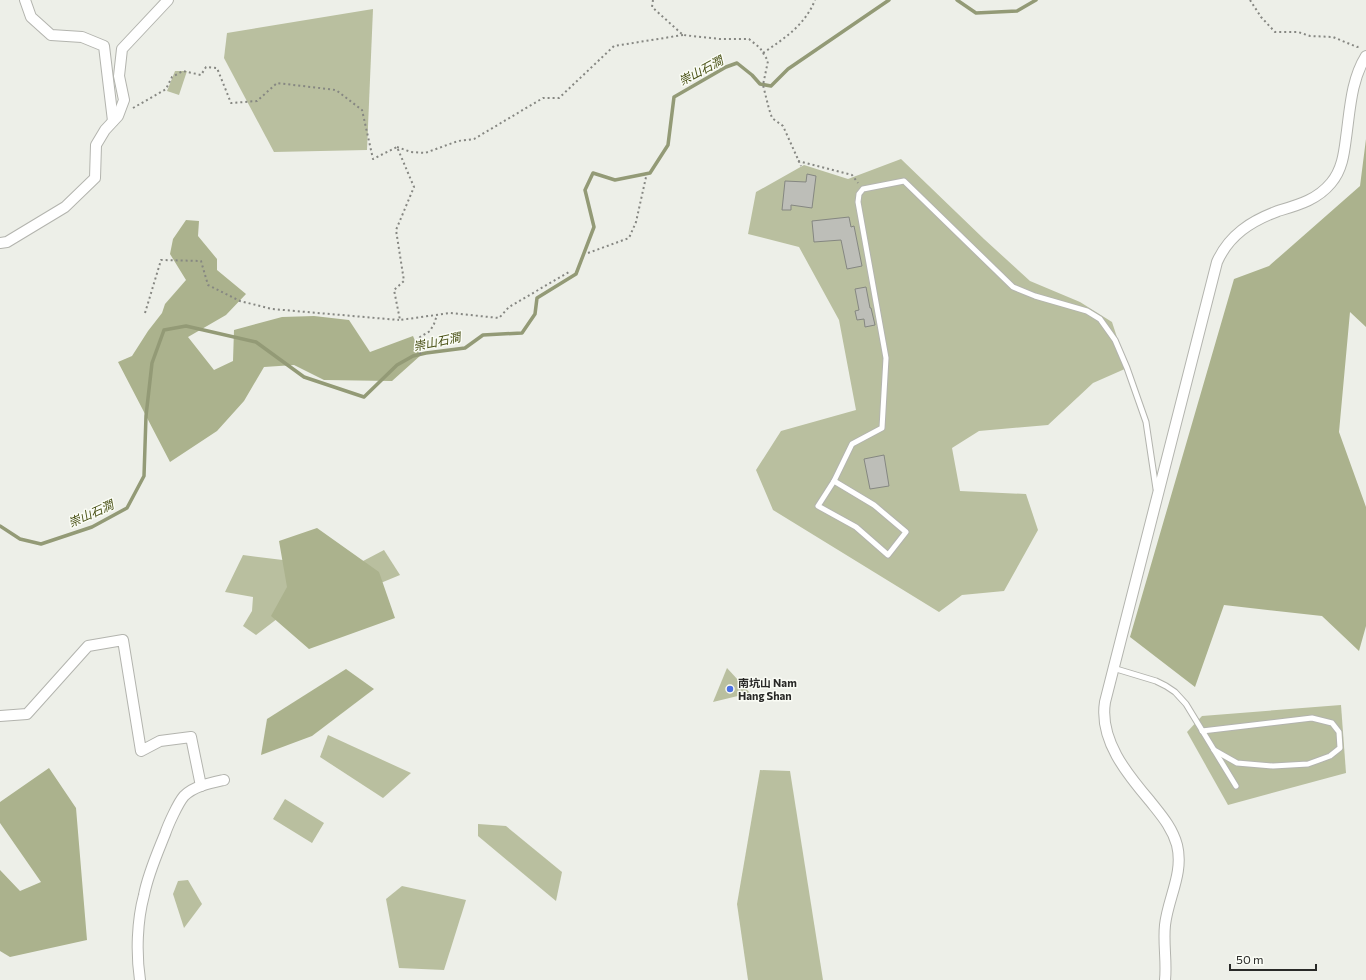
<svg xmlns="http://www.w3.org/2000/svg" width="1366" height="980" font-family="Commissioner,'Noto Sans TC',sans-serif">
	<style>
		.green { fill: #b9bf9f }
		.forest { fill: #abb28d }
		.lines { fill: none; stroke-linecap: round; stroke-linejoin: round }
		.stream { stroke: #939a76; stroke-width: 3.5 }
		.building { fill: #bdbeb8; stroke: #858781 }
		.lane-casing { stroke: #b3b4ae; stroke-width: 7 }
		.street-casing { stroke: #b3b4ae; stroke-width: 12 }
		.path { stroke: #868782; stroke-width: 2; stroke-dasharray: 2 3; stroke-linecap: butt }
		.lane { stroke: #fff; stroke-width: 5 }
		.street { stroke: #fff; stroke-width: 10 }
		.poi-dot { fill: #4a71e4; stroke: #fafcf5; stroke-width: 1.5 }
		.labels { text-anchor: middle; stroke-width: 3; stroke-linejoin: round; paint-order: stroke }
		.poi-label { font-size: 11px; font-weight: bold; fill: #292927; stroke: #fafcf5; text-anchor: start }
		.water-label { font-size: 12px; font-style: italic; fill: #485014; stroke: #fafcf5 }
	</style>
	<rect width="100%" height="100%" fill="#edefe8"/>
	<g class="green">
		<polygon points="373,9 367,150 274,152 224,58 227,33"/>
		<polygon points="175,71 187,71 179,95 167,91"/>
		<polygon points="901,159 984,239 1030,281 1080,302 1112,322 1127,368 1093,383 1048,425 979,431 952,448 960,491 1026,494 1038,530 1004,591 962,595 939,612 773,510 756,470 781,431 856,410 839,320 799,247 748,234 756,192 804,165 848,179"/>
		<polygon points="384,550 400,575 342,599 327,580"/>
		<polygon points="243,555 291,561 286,612 256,635 243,626 252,611 253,597 225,592"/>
		<polygon points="727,668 750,693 713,702"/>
		<polygon points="1341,705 1346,773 1228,805 1187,732 1202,716"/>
		<polygon points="328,735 411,773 383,798 320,757"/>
		<polygon points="760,770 790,771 823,980 748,980 737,904"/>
		<polygon points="285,799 324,823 312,843 273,819"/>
		<polygon points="478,824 506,826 562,872 556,901 478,836"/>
		<polygon points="188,880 202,904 184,928 173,894 178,881"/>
		<polygon points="402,886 466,900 444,970 399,968 386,899"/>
	</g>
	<g class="forest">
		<polygon points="1366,139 1366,327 1350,312 1339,432 1366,507 1366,626 1359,651 1322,616 1224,605 1195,687 1130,637 1234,279 1269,266 1360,186"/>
		<polygon points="186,220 199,221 198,236 217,259 217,270 246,294 226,315 188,337 214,370 233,361 234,330 282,317 314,316 349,320 370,352 413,336 421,355 392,381 324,380 294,365 264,367 244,401 217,431 170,462 118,362 132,356 148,331 162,313 165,304 186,280 170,254 173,239"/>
		<polygon points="317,528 379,572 395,618 309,649 271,616 287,587 279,541"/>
		<polygon points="346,669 374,689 312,736 261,755 267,719"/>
		<polygon points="49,768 76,808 87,940 10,957 0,951 0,870 20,891 41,882 0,823 0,802"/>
	</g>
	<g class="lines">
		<g class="stream">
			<polyline points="957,0 976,13 1017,11 1036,0"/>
			<polyline points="0,526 20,539 41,544 92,527 127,508 144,476 146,416 152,363 164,330 186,326 256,342 304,377 364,397 397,365 413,356 426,353 465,348 483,335 522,333 535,314 537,298 576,274 594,227 585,190 593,173 615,180 650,173 668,145 674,97 726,67 737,63 752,75 760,84 771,86 788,69 889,0"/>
		</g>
	</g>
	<g class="building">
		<polygon points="807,174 816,176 812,208 791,205 791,210 782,210 785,181 806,182"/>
		<polygon points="849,217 851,227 854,226 862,266 847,269 841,240 814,242 812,221"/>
		<polygon points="866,287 870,308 871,308 875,325 865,327 864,319 857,320 855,311 859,310 855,289"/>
		<polygon points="884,455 889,486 870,489 864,459"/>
	</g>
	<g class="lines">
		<defs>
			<g id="lane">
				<polyline points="834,481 852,444 882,428 886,358 858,202 859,194 863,189 904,181 1013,287 1035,296 1087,311 1100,319 1115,340 1127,368 1146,422 1156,489"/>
				<polygon points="834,481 874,505 906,532 888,555 856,527 818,506"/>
				<polyline points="1113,668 1156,681 1166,686 1175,692 1186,704 1236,786"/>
				<polyline points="1202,731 1312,718 1332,723 1339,732 1340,748 1330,756 1308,764 1273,766 1237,763 1214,750"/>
			</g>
			<g id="street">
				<polyline points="25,0 31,17 51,35 82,37 104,46 113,121"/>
				<polyline points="0,243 7,242 65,207 95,178 96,145 105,130 118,116 124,100 119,76 122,49 168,0"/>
				<polyline points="0,716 27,714 88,646 123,640 141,751 160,741 191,737 201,786"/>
				<path d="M140,980C136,953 137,921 144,895C148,874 157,854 165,834C168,825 178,803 184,796C194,786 210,783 224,780"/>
				<path d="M1165,980C1167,962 1163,944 1165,925C1168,898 1184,873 1177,845C1172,827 1161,815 1150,801C1127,774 1099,740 1105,702L1217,262C1229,235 1251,221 1278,211C1298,205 1317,200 1331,183C1342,170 1344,154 1346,138C1350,110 1351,80 1366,56"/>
			</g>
		</defs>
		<use href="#lane" class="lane-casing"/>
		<use href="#street" class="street-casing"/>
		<g class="path">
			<polyline points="653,0 652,7 683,35 720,39 749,39 760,48 768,61 763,85 769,109 772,118 783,126 801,166"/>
			<polyline points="1250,0 1261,17 1275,32 1298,32 1310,36 1333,37 1357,47 1361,46"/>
			<path d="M763,53C785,38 805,25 815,0"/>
			<polyline points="133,108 166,89 172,77 183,71 201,75 206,67 217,68 231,103 257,101 277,83 336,90 362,110 373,159 397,147 414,187 396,230 404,281 394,290 400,320 450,313 499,318 509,307 569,272"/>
			<polyline points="397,147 411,152 425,153 458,141 474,139 543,98 559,98 614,46 683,35"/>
			<polyline points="798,161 852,175 858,183"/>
			<polyline points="588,253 629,238 636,222 646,177"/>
			<polyline points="145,313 161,260 201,261 208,285 240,301 272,309 399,320"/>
			<polyline points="421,354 415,349 420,337 430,331 434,324 437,315"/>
		</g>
		<use href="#lane" class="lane"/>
		<use href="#street" class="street"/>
	</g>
	<circle class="poi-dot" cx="730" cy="689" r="4"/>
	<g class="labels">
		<g class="poi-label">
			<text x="738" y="687">南坑山 Nam<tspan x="738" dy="13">Hang Shan</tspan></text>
		</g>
		<g class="water-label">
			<text transform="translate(701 71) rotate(-28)" y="4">崇山石澗</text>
			<text transform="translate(437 342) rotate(-12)" y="4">崇山石澗</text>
			<text transform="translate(91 514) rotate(-24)" y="4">崇山石澗</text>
		</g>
	</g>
	<path d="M1230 964v6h86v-6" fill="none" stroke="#292927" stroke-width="2"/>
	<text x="1236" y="964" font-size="12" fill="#292927" stroke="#fafcf5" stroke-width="3" paint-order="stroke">50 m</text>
</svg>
